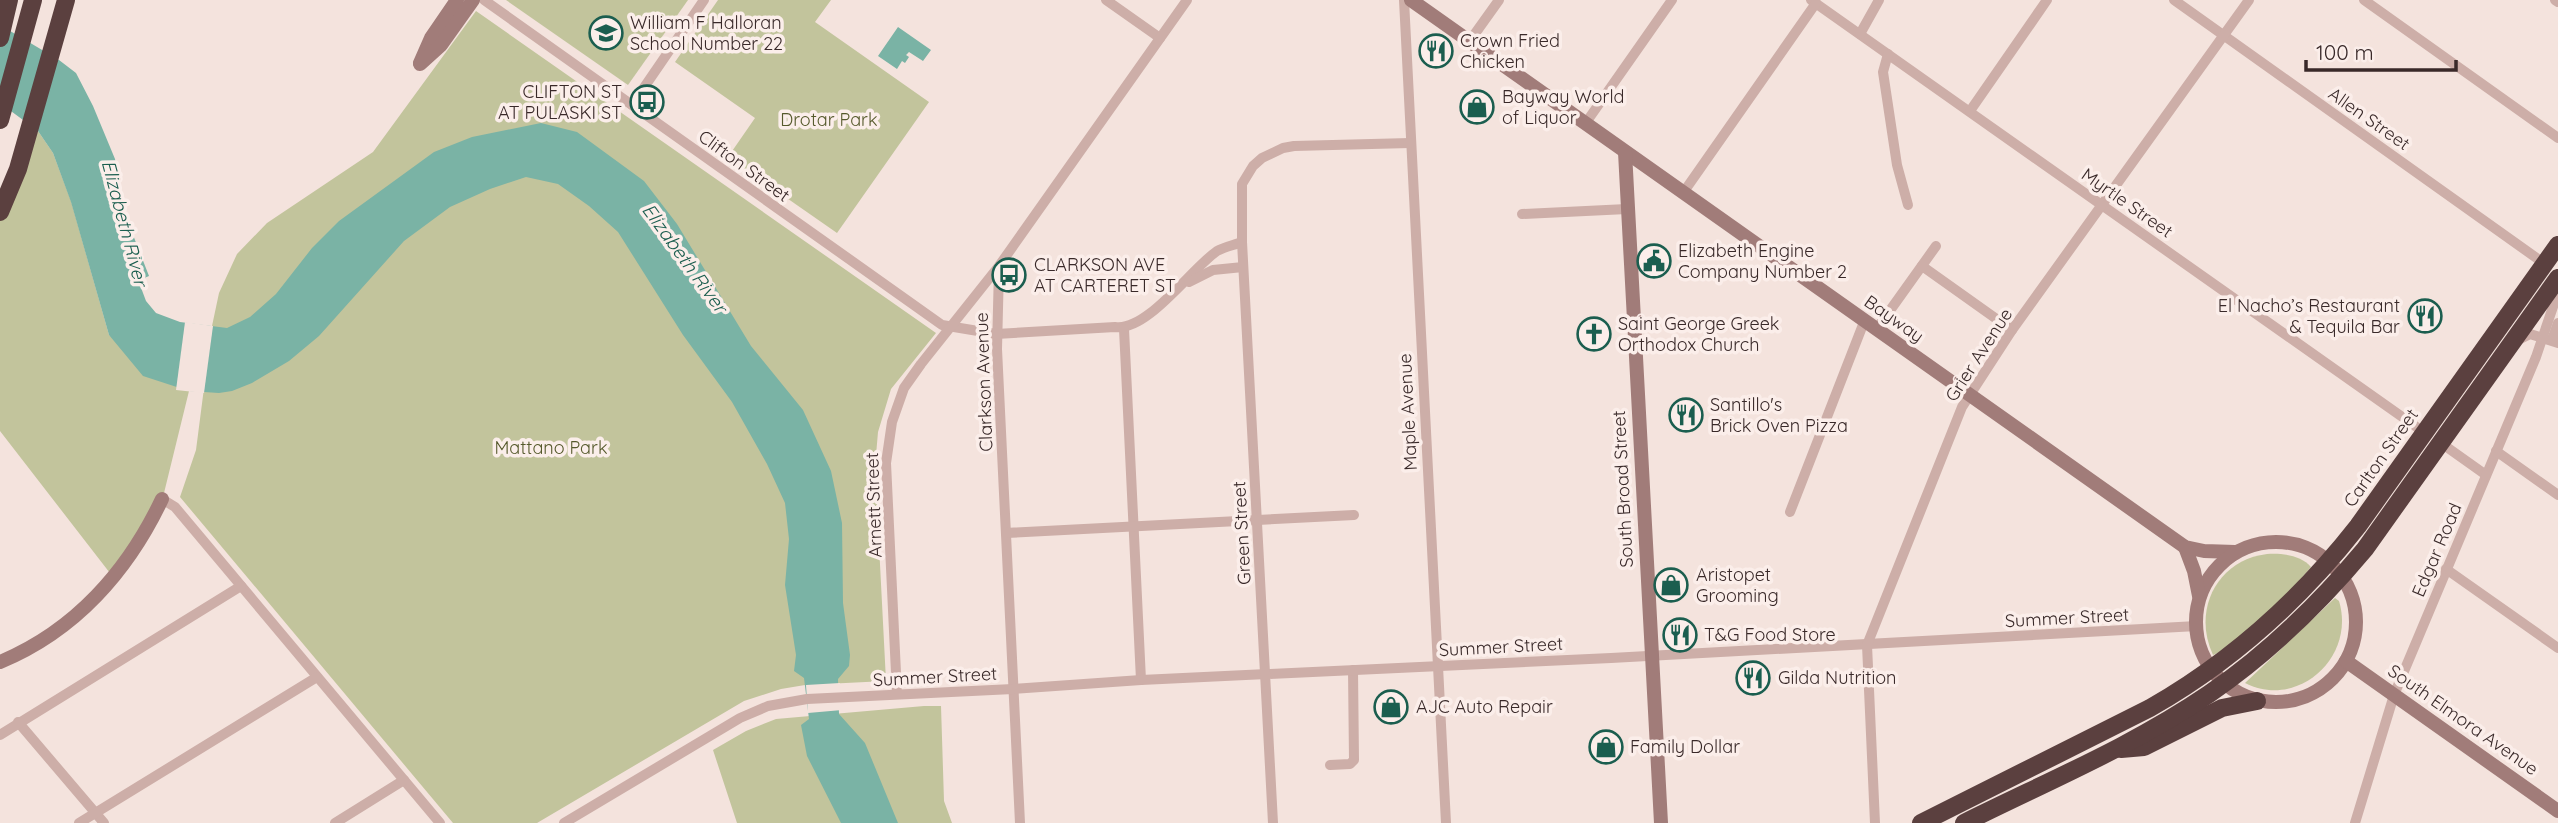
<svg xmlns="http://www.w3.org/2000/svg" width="2558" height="823" font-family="Quicksand,sans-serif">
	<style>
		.green { fill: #c2c49c }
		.water { fill: #7ab3a5 }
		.pier { fill: #f4e3dd }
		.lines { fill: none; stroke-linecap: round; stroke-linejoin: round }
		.street { stroke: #cdaea8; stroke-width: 10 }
		.secondary { stroke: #a17c79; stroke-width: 14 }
		.highway { stroke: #5b403f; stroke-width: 18 }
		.labels { text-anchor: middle; stroke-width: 7; stroke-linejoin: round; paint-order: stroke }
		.poi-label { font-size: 18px; fill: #392929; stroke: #fbeeea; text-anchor: start }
		.street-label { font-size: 18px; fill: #392929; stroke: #fbeeea }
		.park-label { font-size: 18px; fill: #55592b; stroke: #fbeeea }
		.water-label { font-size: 19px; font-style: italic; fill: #1b5e4f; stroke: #fbeeea }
	</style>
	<rect width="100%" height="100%" fill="#f4e3dd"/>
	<g class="green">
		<polygon points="506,0 688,0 628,85"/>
		<polygon points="718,0 831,0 815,22 929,102 837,233 728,157 755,118 675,62"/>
		<polygon points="476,11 936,333 891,389 878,432 875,467 886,681 805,685 781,689 744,701 537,823 453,823 180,497 196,450 212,326 219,293 237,254 267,223 373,152"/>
		<polygon points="38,131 53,153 71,201 109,335 189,391 164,493 113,577 0,431 0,210"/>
		<path d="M2267,554C2282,553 2301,555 2311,567C2291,591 2240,644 2213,655C2192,610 2217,560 2267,554Z"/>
		<path d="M2335,598L2339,601C2356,657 2298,710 2245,683Z"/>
		<polygon points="924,706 941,706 944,801 952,823 737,823 713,750 746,731 776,719"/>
	</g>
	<g class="water">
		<polygon points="0,25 59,60 76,73 93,106 115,159 126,217 149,276 142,279 140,285 146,301 156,313 180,322 227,328 250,317 276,294 312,248 339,221 434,152 472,137 541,123 577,132 644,181 677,224 751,346 803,410 831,471 842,523 843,603 850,655 849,666 838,679 839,714 865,743 898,823 841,823 807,756 801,725 809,719 804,678 794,671 796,655 785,585 789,539 785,503 767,464 732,402 683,335 618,232 589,206 558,184 526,177 490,189 450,207 404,241 319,336 289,361 252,383 232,391 219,393 189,391 143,376 109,335 71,202 53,153 38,131 0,103"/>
		<polygon points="898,27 931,50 923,61 909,52 906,55 909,57 905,63 902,61 897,69 878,56"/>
	</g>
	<g class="pier">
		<polygon points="185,322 213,326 204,393 176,390"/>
		<polygon points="840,683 842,710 808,713 806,685"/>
	</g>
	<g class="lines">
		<g class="street">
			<path d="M484,0L942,325L996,334L1115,327C1147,332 1191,269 1217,251C1224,247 1234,245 1242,242"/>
			<polyline points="1106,0 1160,38"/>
			<polyline points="1404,0 1446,823"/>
			<polyline points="1811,0 2425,433"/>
			<polyline points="2174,0 2545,264"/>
			<polyline points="2364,0 2558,138"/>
			<polyline points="2555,0 2558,2"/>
			<polyline points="1860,34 1879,0"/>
			<polyline points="1469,42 1499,0"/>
			<polyline points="1888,54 1883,72 1897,165 1908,205"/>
			<polyline points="632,105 704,0"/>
			<polyline points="1970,111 2047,0"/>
			<polyline points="1585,124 1672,0"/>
			<polyline points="1683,193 1816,3"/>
			<polyline points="1522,214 1627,209"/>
			<polyline points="1922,266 2012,330"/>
			<polyline points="999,268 997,349 1020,823"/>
			<polyline points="1189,282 1213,270 1243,267"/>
			<polyline points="1124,329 1141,680"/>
			<polyline points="1876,330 1936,246"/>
			<polyline points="2518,340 2530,334 2558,343"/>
			<polyline points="2552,340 2558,323"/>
			<polyline points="2441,443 2486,475"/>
			<polyline points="2496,451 2558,495"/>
			<polyline points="162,499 175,507 440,823"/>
			<polyline points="1790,512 1864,322"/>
			<polyline points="1006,533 1354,515"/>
			<polyline points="2446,569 2558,648"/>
			<polyline points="897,694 886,463 892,422 904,388 921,364 999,266 1187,0"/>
			<polyline points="18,722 104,823"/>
			<polyline points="0,735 241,586"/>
			<polyline points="1330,765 1350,764 1354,760 1353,670"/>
			<polyline points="79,823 317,677"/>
			<polyline points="335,823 404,780"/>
			<polyline points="564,823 740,718 768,706 807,699 1013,689 1141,680 1611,658 2197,626"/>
			<polyline points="1273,823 1242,242 1242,184 1253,166 1262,158 1283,148 1294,146 1410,143"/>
			<polyline points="1875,823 1867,645 1962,407 2012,330 2249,0"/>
			<polyline points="2355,823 2394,695 2536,357 2558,292"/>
		</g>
		<g class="secondary">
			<polyline points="1411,0 2185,547 2204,551 2235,552"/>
			<polyline points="420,63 431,38 457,0"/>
			<polyline points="420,64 441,45 473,0"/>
			<polyline points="1625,152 1661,823"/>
			<circle cx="2276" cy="622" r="80"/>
			<polyline points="2185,547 2194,571 2199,596"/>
			<polyline points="2346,661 2558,811"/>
			<path d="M0,662C75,631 128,571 162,499"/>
		</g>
		<g class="highway">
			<polyline points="0,38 9,0"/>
			<polyline points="0,120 33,0"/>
			<polyline points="0,212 18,169 66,0"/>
			<polyline points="2121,749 2144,747 2222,708 2257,701"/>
			<path d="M1921,823L2150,708C2231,662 2300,600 2358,526L2558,245"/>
			<path d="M1964,823C2046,782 2133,746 2209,694C2269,653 2319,604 2365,549L2558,278"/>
		</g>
	</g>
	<defs>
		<symbol id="school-ring" viewBox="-11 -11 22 22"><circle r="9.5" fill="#fbeeea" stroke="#1b5e4f" stroke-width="1.5"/><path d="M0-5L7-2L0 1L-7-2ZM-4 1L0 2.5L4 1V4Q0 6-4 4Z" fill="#1b5e4f"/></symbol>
		<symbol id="restaurant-ring" viewBox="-11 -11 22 22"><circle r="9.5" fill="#fbeeea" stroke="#1b5e4f" stroke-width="1.5"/><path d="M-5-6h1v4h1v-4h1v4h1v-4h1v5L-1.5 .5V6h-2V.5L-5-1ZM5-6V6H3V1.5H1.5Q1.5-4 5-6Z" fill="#1b5e4f"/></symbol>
		<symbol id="bus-ring" viewBox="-11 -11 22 22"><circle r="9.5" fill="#fbeeea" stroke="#1b5e4f" stroke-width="1.5"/><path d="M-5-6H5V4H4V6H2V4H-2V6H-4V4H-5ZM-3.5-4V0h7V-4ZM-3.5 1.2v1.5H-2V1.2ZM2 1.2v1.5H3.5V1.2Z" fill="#1b5e4f"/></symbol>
		<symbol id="shop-ring" viewBox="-11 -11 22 22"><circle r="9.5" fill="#fbeeea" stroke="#1b5e4f" stroke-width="1.5"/><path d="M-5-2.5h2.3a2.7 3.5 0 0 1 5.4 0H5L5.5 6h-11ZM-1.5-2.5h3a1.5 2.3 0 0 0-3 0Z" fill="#1b5e4f"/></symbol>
		<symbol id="civic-ring" viewBox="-11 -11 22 22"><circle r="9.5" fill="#fbeeea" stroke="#1b5e4f" stroke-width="1.5"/><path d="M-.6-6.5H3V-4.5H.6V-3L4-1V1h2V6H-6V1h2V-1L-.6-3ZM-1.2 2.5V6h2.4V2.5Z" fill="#1b5e4f"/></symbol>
		<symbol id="church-ring" viewBox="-11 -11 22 22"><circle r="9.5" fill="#fbeeea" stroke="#1b5e4f" stroke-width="1.5"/><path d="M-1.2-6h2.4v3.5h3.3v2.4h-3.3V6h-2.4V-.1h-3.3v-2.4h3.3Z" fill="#1b5e4f"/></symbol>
	</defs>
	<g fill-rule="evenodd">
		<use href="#school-ring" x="587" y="14" width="38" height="38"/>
		<use href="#restaurant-ring" x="1417" y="32" width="38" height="38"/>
		<use href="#bus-ring" x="628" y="83" width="38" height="38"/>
		<use href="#shop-ring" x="1458" y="88" width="38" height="38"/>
		<use href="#civic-ring" x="1635" y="242" width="38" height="38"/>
		<use href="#bus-ring" x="990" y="256" width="38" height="38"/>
		<use href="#restaurant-ring" x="2406" y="297" width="38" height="38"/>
		<use href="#church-ring" x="1575" y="315" width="38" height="38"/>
		<use href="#restaurant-ring" x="1667" y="396" width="38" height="38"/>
		<use href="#shop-ring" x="1652" y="566" width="38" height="38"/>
		<use href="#restaurant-ring" x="1661" y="616" width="38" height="38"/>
		<use href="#restaurant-ring" x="1734" y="659" width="38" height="38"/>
		<use href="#shop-ring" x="1372" y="688" width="38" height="38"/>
		<use href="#shop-ring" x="1587" y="728" width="38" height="38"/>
	</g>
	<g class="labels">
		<g class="poi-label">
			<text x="630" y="29">William F Halloran<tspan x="630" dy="21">School Number 22</tspan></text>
			<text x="1460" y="47">Crown Fried<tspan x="1460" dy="21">Chicken</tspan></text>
			<text x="622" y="98" text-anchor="end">CLIFTON ST<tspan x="622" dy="21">AT PULASKI ST</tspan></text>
			<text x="1502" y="103">Bayway World<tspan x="1502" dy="21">of Liquor</tspan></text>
			<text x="1678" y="257">Elizabeth Engine<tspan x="1678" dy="21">Company Number 2</tspan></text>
			<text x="1034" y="271">CLARKSON AVE<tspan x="1034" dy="21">AT CARTERET ST</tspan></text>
			<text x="2400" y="312" text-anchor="end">El Nacho’s Restaurant<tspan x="2400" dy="21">&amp; Tequila Bar</tspan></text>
			<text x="1618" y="330">Saint George Greek<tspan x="1618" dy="21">Orthodox Church</tspan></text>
			<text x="1710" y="411">Santillo's<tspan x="1710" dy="21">Brick Oven Pizza</tspan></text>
			<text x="1696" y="581">Aristopet<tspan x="1696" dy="21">Grooming</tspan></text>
			<text x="1704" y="641">T&amp;G Food Store</text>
			<text x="1778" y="684">Gilda Nutrition</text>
			<text x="1416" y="713">AJC Auto Repair</text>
			<text x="1630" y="753">Family Dollar</text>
		</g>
		<g class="street-label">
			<text transform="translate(2369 119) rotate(35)" y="6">Allen Street</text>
			<text transform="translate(744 166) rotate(36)" y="6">Clifton Street</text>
			<text transform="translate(2127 203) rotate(35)" y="6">Myrtle Street</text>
			<text transform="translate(1894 319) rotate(35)" y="6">Bayway</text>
			<text transform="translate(1979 355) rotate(-57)" y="6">Grier Avenue</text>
			<text transform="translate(984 382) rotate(-92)" y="6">Clarkson Avenue</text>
			<text transform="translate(1408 412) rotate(-93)" y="6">Maple Avenue</text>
			<text transform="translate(2381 458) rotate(-55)" y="6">Carlton Street</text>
			<text transform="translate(1623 489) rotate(-93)" y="6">South Broad Street</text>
			<text transform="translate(874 505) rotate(-92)" y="6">Arnett Street</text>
			<text transform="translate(1242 533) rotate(-93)" y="6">Green Street</text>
			<text transform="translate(2437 550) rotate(-67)" y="6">Edgar Road</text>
			<text transform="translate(2067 618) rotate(-3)" y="6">Summer Street</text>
			<text transform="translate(1501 647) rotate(-3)" y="6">Summer Street</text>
			<text transform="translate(935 677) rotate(-3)" y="6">Summer Street</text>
			<text transform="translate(2463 720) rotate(35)" y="6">South Elmora Avenue</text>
		</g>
		<g class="park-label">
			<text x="829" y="126">Drotar Park</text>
			<text x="551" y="454">Mattano Park</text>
		</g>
		<g class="water-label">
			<text transform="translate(125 223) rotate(75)" y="7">Elizabeth River</text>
			<text transform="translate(685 258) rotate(54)" y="7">Elizabeth River</text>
		</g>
	</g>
	<path d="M2306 60v10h150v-10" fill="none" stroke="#392929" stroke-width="3.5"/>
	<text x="2316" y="60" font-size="21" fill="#392929" stroke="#fbeeea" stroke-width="5" paint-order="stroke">100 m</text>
</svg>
